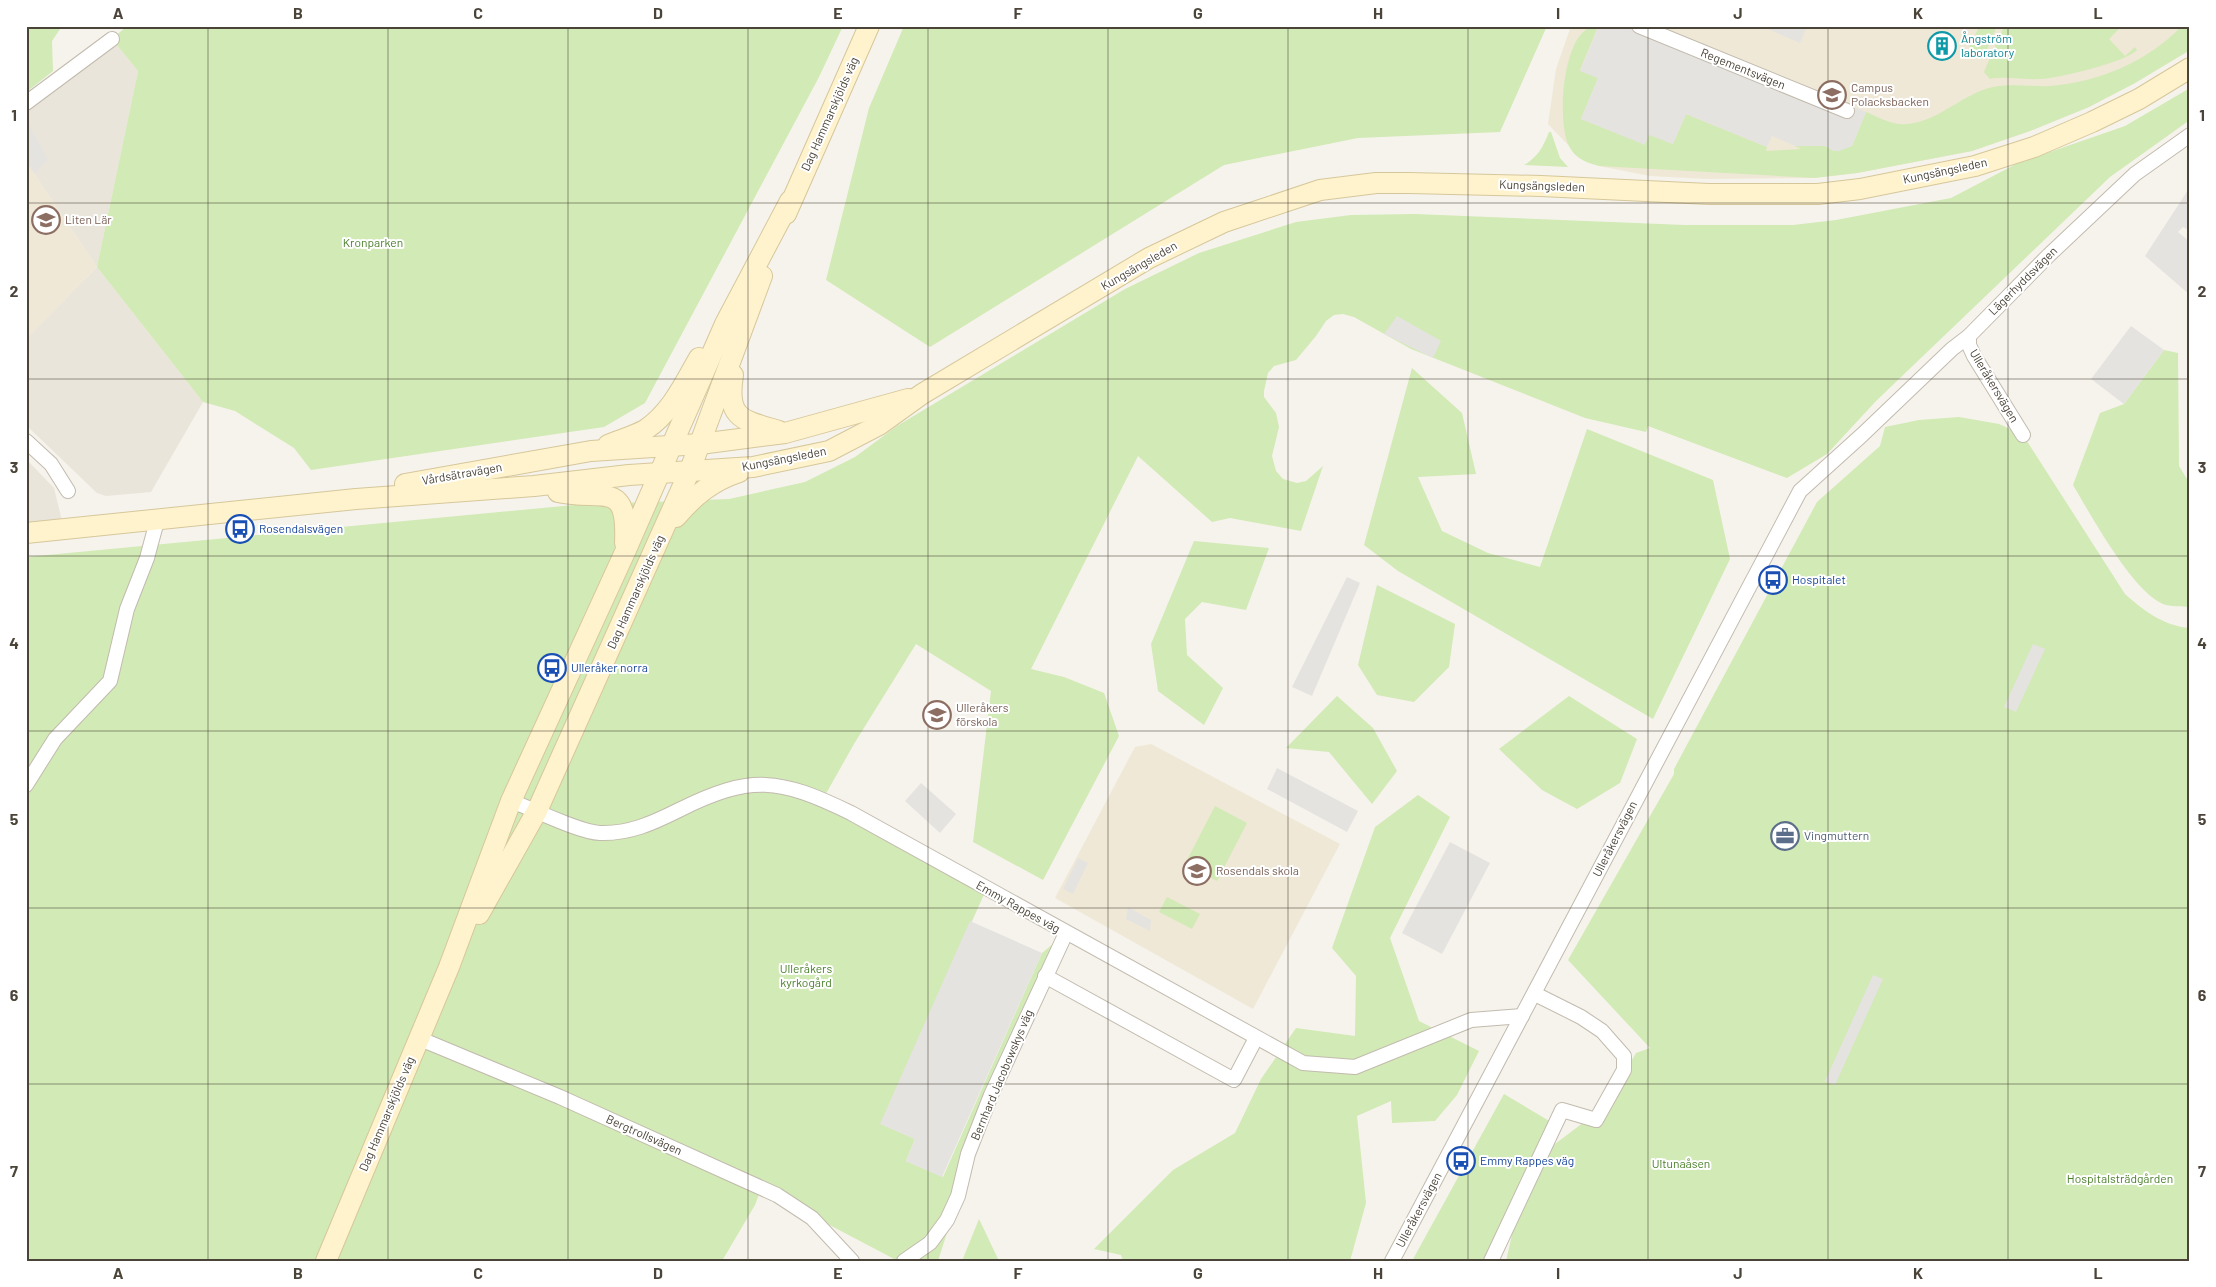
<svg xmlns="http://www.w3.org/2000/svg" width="2216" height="1287" font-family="Barlow,sans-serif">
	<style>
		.residential { fill: #eae5da }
		.education { fill: #efe8d6 }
		.green { fill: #d2eab5 }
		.parking { fill: #e5e3e0 }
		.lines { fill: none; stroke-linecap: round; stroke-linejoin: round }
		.street-casing { stroke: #c2bbae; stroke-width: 16 }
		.secondary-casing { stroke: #d6c79b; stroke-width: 22 }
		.street { stroke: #fff; stroke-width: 14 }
		.secondary { stroke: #fff3cd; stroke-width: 20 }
		.grid { fill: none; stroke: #4b4439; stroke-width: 1; stroke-opacity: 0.55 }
		.labels { text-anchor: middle; stroke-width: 4; stroke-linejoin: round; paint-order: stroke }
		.culture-label { font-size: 12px; fill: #0d838f; stroke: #fff; text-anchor: start }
		.street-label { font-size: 12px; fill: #4b4439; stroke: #fff }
		.education-label { font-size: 12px; fill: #785e54; stroke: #fff; text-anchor: start }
		.park-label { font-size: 12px; fill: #4a7f2a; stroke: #fff }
		.transit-label { font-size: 12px; fill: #164399; stroke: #fff; text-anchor: start }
		.service-label { font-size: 12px; fill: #4e5e75; stroke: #fff; text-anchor: start }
		.neatline { fill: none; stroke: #4b4439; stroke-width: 2 }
		.grid-label { font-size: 16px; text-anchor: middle; font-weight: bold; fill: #4b4439 }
	</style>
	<rect width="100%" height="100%" fill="#f6f3ec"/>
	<g class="residential">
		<polygon points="112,39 138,71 97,267 203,402 151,492 106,496 97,493 26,425 26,339 97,267 26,162 26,103"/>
		<polygon points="26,459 54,488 62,521 26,524"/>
	</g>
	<g class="education">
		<polygon points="1571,26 2190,26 2190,50 2135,83 2089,107 2030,131 1972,151 1857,173 1814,178 1706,179 1650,176 1599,166 1568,145 1548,124 1556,69"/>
		<polygon points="26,162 97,267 26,339"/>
		<polygon points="1151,744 1340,844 1253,1009 1055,898 1135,747"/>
	</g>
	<g class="green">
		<polygon points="26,26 62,26 52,41 53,71 29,90 26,87"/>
		<polygon points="127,26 843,26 819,77 645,403 604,427 311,470 294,448 235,411 203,402 97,267 138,71 112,39"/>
		<polygon points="904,26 1547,26 1500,132 1358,138 1224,165 930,347 826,280 869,108"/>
		<polygon points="1977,26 1997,26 1985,54 1969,47 1979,27"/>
		<path d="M2004,26H2122L2109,39L2125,56L2135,47L2137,50C2126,62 2059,78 2041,79C2023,80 2007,76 1990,79L1984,72Z"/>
		<path d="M2182,26H2190V50L2135,83L2089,107L2030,131L1972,151L1857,173L1814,178L1599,166C1588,163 1576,159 1570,148C1556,126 1562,34 1592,27L1597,29L1580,70L1598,78L1581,119L1645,144L1649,134L1673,144L1686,114L1767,147L1766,151L1801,149L1795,146H1825L1834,151L1852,146L1866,112C1876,116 1888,123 1899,124C1934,127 1960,94 1993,87C2010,83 2032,87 2050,86C2099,82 2147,62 2182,26Z"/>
		<polygon points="2190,88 2190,117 2187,122 2110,177 1876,401 1827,454 1787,478 1648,426 1646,432 1585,418 1411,349 1354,317 1343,314 1334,315 1326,321 1316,336 1296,360 1274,366 1268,373 1264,391 1264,397 1276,413 1279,427 1272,456 1276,471 1283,479 1297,483 1306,481 1323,466 1301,531 1230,518 1212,522 1138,456 1031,669 1064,677 1104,693 1119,736 1043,880 973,842 991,691 916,644 854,744 823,799 986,890 881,1124 915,1139 906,1161 943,1177 1042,953 1066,933 991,1095 938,1261 898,1261 761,1189 755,1205 722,1261 26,1261 26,557 574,505 729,499 805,482 855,457 897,426 1125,289 1199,253 1296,222 1351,215 1415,214 1685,225 1793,225 1836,220 1951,198 2018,163 2125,126"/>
		<path d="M1549,132H1551L1560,158L1568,167L1524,165C1538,157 1543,147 1549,132Z"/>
		<path d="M2164,350L2178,353L2179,466L2190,484V607C2182,606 2170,607 2163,604C2132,591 2091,515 2073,485L2100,413L2124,404Z"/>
		<polygon points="1412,368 1462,413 1476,474 1418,477 1442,531 1488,553 1540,567 1587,429 1713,480 1730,559 1653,719 1398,571 1364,545"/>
		<path d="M1959,417L1999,424L2023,435L2125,594C2144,611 2164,626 2190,628V1261H1506L1517,1213L1551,1147L1604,1107L1636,1053L1650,1048L1568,960L1674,774V769L1817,502L1880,446L1885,427L1919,420Z"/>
		<polygon points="1194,541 1269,548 1246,610 1202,602 1185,619 1187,655 1223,688 1204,725 1158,691 1151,644"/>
		<polygon points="1377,585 1455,624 1449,667 1414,702 1377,695 1358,665"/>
		<polygon points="1337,696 1373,728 1397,771 1372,804 1329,752 1286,748"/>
		<polygon points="1569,696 1637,739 1620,783 1577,809 1542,790 1499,749"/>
		<polygon points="1418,795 1450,817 1390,938 1419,1021 1479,1051 1457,1095 1435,1121 1392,1123 1391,1101 1357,1116 1366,1203 1350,1261 1123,1261 1121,1255 1094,1249 1173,1170 1235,1133 1261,1079 1296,1028 1355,1036 1356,976 1332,948 1375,827"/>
		<polygon points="1215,806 1247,823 1217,881 1185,864"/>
		<polygon points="1167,897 1200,914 1192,929 1159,912"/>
		<polygon points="1504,1094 1551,1122 1485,1261 1412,1261"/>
		<polygon points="979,1219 999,1261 962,1261"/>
	</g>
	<g class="parking">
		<polygon points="1599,26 1657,26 1866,112 1852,146 1839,151 1834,151 1825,146 1795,146 1772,136 1767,147 1686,114 1673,144 1649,135 1645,145 1581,119 1598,78 1580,71"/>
		<polygon points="1761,26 1807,26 1800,43"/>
		<polygon points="28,123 48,160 35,173 26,162"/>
		<polygon points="2190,187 2190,231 2183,227 2178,232 2190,242 2190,295 2145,256"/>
		<polygon points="1397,316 1441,341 1433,358 1384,334"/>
		<polygon points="2131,326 2164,350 2124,404 2091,379"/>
		<polygon points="1347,577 1360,583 1312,696 1292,687"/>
		<polygon points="2033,644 2045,649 2016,712 2004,707"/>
		<polygon points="1277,768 1358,811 1347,832 1267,789"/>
		<polygon points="921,783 956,814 940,833 905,801"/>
		<polygon points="1450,842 1490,863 1442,954 1402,933"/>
		<polygon points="1078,858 1088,863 1073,894 1063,889"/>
		<polygon points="1128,907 1151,920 1150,931 1126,919"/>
		<polygon points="970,921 1042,953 942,1177 906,1161 915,1139 880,1124"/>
		<polygon points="1873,975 1883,979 1835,1085 1825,1081"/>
	</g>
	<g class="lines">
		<defs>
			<g id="street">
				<polyline points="1639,26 1847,111"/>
				<polyline points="26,103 112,39"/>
				<polyline points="1969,336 1969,345 1974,356 2023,435"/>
				<polyline points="26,441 51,464 68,491"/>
				<polyline points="26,785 55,739 110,681 127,609 147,558 157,521"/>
				<path d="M511,801C533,809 579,832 600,833C629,834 653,823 679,810C751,774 779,778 851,813L1303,1063L1355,1067L1471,1020L1522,1016"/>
				<polyline points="1045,976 1234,1080 1256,1038"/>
				<polyline points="418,1038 560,1097 777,1195 812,1218 852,1261"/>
				<polyline points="904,1261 930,1243 947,1220 958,1196 968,1154 991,1095 1066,933"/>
				<polyline points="1392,1261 1800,491 1862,435 1952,349 1969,336 2049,255 2135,174 2190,135"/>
				<polyline points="1491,1261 1562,1110 1596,1120 1624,1070 1624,1056 1602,1031 1581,1017 1535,994"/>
			</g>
			<g id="secondary">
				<polyline points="786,214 869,26"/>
				<path d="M733,375C726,419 742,420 779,431"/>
				<path d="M608,445C620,440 634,436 645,430C671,413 684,384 699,358"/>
				<polyline points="405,484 591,451 700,444 785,433 908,399"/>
				<path d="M558,492C603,502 628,478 625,543"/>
				<path d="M676,517C694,496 712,481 739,472"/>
				<polyline points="26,533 356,499 534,486 629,475 753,467 829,451 879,425 922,394 1149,258 1224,222 1320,190 1376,183 1409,183 1541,186 1709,194 1818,194 1860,189 1975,166 2034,147 2092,122 2139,99 2190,68"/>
				<polyline points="479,914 537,811 690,470 762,276"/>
				<polyline points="326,1261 449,967 511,801 625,552 725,324 790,201"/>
			</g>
		</defs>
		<use href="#street" class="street-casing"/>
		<use href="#secondary" class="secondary-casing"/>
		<use href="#street" class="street"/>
		<use href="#secondary" class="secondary"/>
	</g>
	<path class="grid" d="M208,26V1261M388,26V1261M568,26V1261M748,26V1261M928,26V1261M1108,26V1261M1288,26V1261M1468,26V1261M1648,26V1261M1828,26V1261M2008,26V1261M26,203H2190M26,379H2190M26,556H2190M26,731H2190M26,908H2190M26,1084H2190"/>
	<defs>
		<symbol id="building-ring" viewBox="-11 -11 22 22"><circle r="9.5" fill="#fff" stroke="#0f9aa8" stroke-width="1.5"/><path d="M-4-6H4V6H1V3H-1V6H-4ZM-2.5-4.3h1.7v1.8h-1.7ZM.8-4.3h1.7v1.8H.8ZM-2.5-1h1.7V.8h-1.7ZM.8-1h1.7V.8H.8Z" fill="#0f9aa8"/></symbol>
		<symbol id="university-ring" viewBox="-11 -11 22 22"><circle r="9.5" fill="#fff" stroke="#8d6e63" stroke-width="1.5"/><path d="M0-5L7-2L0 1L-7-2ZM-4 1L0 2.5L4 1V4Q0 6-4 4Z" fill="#8d6e63"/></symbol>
		<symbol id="school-ring" viewBox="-11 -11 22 22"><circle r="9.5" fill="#fff" stroke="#8d6e63" stroke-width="1.5"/><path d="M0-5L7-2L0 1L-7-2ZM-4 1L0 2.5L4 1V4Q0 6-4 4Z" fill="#8d6e63"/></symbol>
		<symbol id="bus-ring" viewBox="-11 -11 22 22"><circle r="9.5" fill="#fff" stroke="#1a4fb4" stroke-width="1.5"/><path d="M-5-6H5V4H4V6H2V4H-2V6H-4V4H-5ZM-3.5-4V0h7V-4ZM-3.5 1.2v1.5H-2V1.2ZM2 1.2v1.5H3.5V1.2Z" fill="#1a4fb4"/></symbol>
		<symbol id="office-ring" viewBox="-11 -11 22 22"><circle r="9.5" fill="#fff" stroke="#5c6f8a" stroke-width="1.5"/><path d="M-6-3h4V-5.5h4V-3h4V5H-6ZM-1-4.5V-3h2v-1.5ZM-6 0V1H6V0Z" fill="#5c6f8a"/></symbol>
	</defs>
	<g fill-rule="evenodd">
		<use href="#building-ring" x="1926" y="30" width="32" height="32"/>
		<use href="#university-ring" x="1816" y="79" width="32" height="32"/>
		<use href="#school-ring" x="30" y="204" width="32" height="32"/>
		<use href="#bus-ring" x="224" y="513" width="32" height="32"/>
		<use href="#bus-ring" x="1757" y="564" width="32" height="32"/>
		<use href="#bus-ring" x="536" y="652" width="32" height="32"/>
		<use href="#school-ring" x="921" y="699" width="32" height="32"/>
		<use href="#office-ring" x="1769" y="820" width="32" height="32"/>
		<use href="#school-ring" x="1181" y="855" width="32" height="32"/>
		<use href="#bus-ring" x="1445" y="1145" width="32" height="32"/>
	</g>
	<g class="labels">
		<g class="culture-label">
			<text x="1961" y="43">Ångström<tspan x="1961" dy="14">laboratory</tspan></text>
		</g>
		<g class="street-label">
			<text transform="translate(1743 69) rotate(22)" y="4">Regementsvägen</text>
			<text transform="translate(830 114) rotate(-66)" y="4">Dag Hammarskjölds väg</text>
			<text transform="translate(1945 171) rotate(-12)" y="4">Kungsängsleden</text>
			<text transform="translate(1542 186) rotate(2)" y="4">Kungsängsleden</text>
			<text transform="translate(1139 266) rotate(-30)" y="4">Kungsängsleden</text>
			<text transform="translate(2023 281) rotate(-45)" y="4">Lägerhyddsvägen</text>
			<text transform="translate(1994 386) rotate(59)" y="4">Ulleråkersvägen</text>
			<text transform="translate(784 459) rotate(-11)" y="4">Kungsängsleden</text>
			<text transform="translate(462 474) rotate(-10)" y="4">Vårdsätravägen</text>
			<text transform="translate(636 592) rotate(-66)" y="4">Dag Hammarskjölds väg</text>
			<text transform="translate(1615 839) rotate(-63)" y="4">Ulleråkersvägen</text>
			<text transform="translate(1018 907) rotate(29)" y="4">Emmy Rappes väg</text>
			<text transform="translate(1002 1075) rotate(-67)" y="4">Bernhard Jacobowskys väg</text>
			<text transform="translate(387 1114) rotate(-67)" y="4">Dag Hammarskjölds väg</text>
			<text transform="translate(644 1135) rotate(24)" y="4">Bergtrollsvägen</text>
			<text transform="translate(1419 1210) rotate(-62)" y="4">Ulleråkersvägen</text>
		</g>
		<g class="education-label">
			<text x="1851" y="92">Campus<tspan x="1851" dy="14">Polacksbacken</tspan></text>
			<text x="65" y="224">Liten Lär</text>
			<text x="956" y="712">Ulleråkers<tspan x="956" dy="14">förskola</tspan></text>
			<text x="1216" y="875">Rosendals skola</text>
		</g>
		<g class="park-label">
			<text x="373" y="247">Kronparken</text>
			<text x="806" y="973">Ulleråkers<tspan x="806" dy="14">kyrkogård</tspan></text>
			<text x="1681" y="1168">Ultunaåsen</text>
			<text x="2120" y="1183">Hospitalsträdgården</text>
		</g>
		<g class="transit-label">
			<text x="259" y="533">Rosendalsvägen</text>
			<text x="1792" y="584">Hospitalet</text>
			<text x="571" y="672">Ulleråker norra</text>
			<text x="1480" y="1165">Emmy Rappes väg</text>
		</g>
		<g class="service-label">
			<text x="1804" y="840">Vingmuttern</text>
		</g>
	</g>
	<rect width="2216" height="1287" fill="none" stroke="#ffffff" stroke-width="55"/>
	<rect x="28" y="28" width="2160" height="1232" class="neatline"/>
	<g class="grid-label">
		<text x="118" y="19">A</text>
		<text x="298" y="19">B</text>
		<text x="478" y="19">C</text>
		<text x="658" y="19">D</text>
		<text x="838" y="19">E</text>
		<text x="1018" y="19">F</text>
		<text x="1198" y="19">G</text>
		<text x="1378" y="19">H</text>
		<text x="1558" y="19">I</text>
		<text x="1738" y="19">J</text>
		<text x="1918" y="19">K</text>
		<text x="2098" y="19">L</text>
		<text x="14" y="121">1</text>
		<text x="2202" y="121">1</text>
		<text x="14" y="297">2</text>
		<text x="2202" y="297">2</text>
		<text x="14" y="473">3</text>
		<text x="2202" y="473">3</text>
		<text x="14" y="649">4</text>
		<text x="2202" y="649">4</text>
		<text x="14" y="825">5</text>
		<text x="2202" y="825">5</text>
		<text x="14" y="1001">6</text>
		<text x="2202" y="1001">6</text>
		<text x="14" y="1177">7</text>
		<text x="2202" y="1177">7</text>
		<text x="118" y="1279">A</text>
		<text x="298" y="1279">B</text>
		<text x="478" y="1279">C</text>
		<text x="658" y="1279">D</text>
		<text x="838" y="1279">E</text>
		<text x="1018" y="1279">F</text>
		<text x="1198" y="1279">G</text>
		<text x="1378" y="1279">H</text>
		<text x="1558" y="1279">I</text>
		<text x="1738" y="1279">J</text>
		<text x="1918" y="1279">K</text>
		<text x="2098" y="1279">L</text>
	</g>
</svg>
